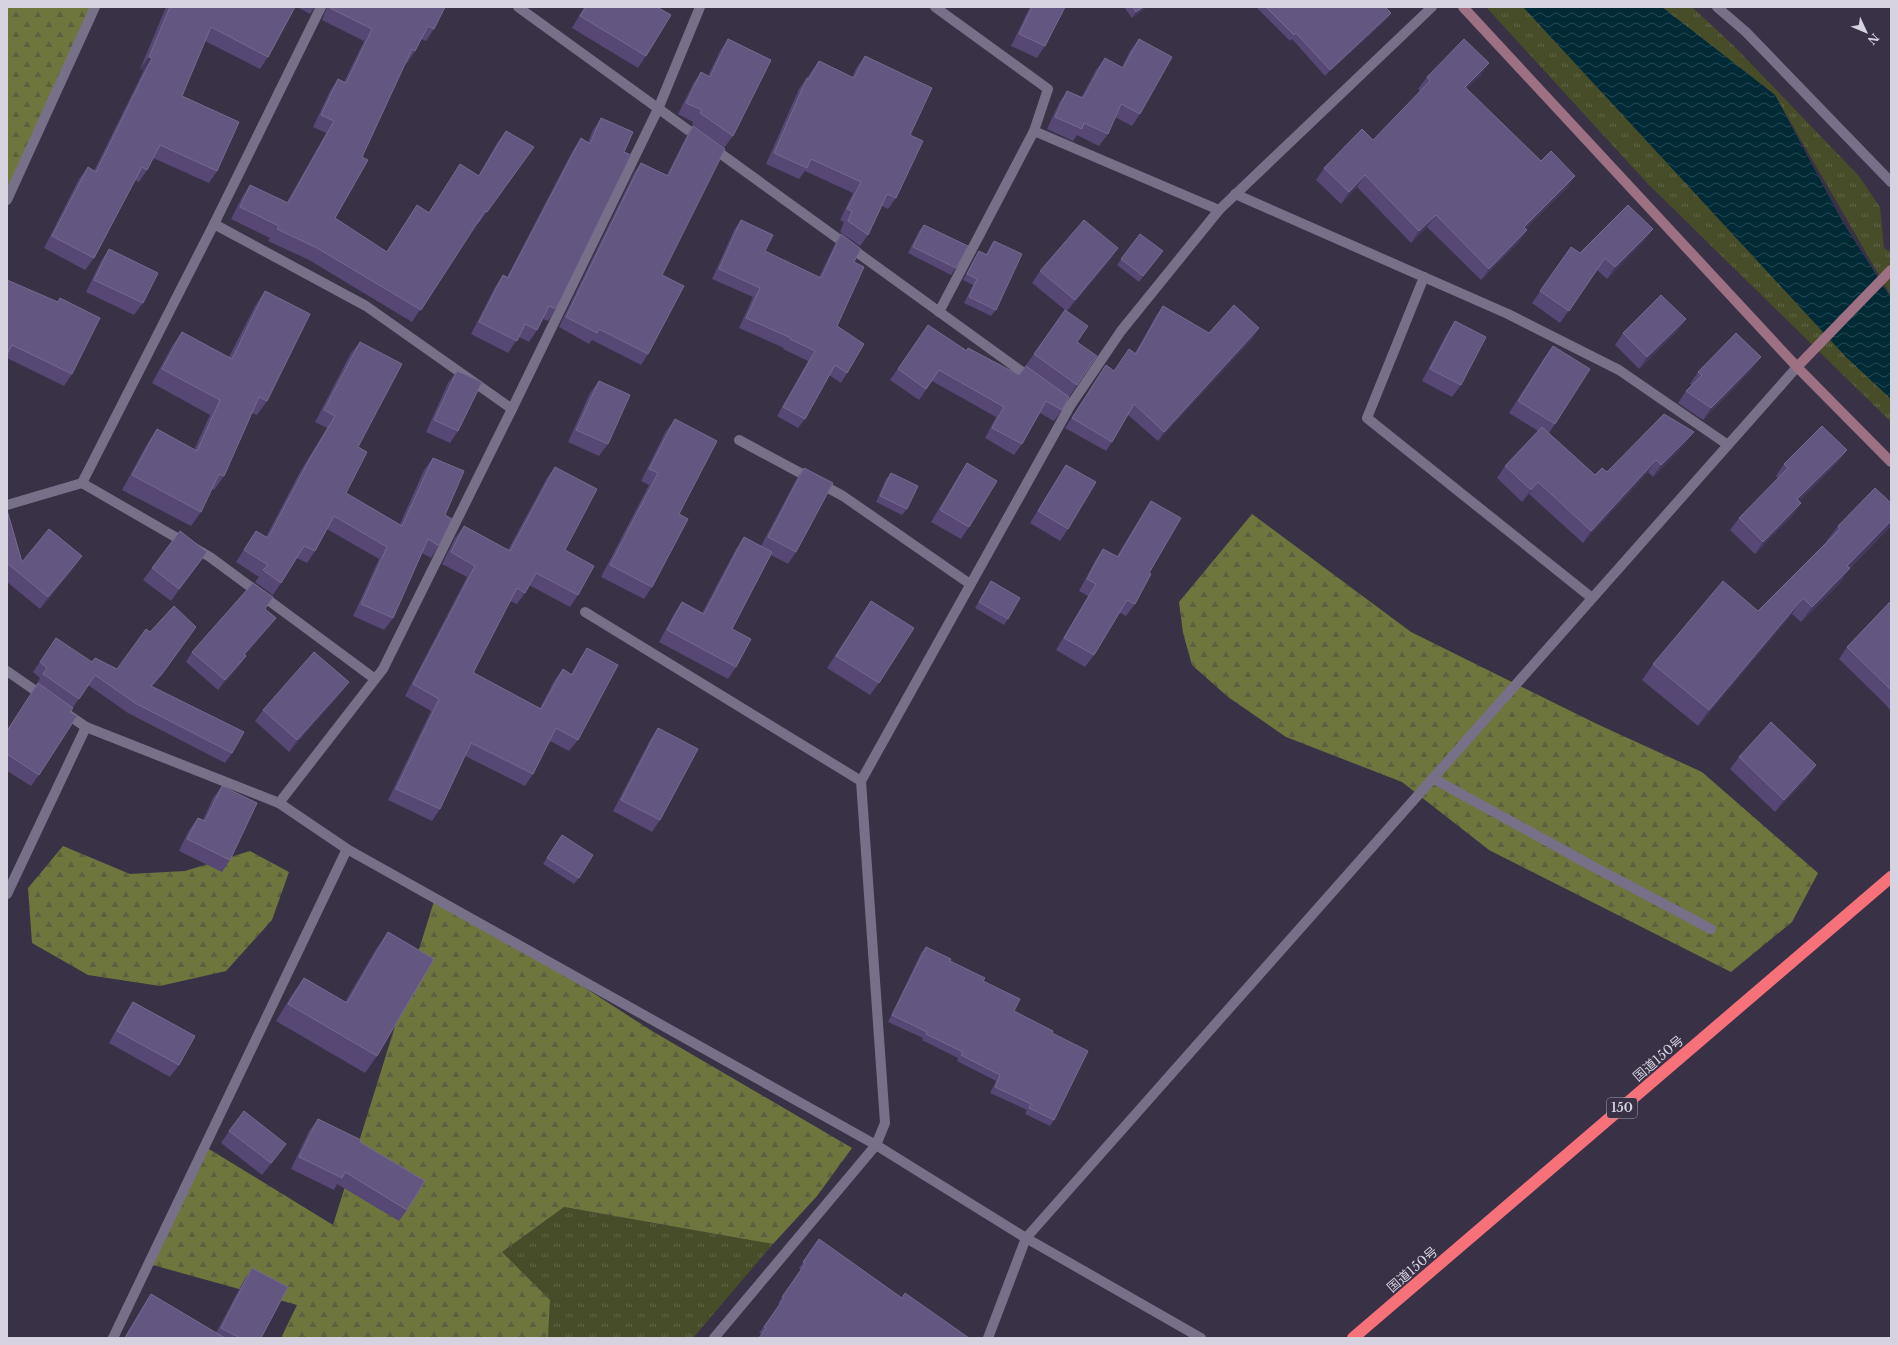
<svg xmlns="http://www.w3.org/2000/svg" width="1898" height="1345" font-family="'Libre Baskerville','Noto Sans JP',serif">
	<style>
		.grass { fill: url(#grass-tufts) }
		.forest { fill: url(#forest-firs) }
		.water { fill: url(#water-waves) }
		.lines { fill: none; stroke-linecap: round; stroke-linejoin: round }
		.street { stroke: #787088; stroke-width: 10 }
		.secondary { stroke: #9e7084; stroke-width: 10 }
		.highway { stroke: #f7717a; stroke-width: 12 }
		.wall { fill: #564775 }
		.shaded-wall { fill: #44385d }
		.building { fill: #635680; stroke: #756a8f }
		.labels { text-anchor: middle; stroke-width: 3; stroke-linejoin: round; paint-order: stroke }
		.shield { fill: #393146; stroke: #a7a2b1; stroke-width: 1 }
		.shield-label { font-size: 12px; font-weight: bold; fill: #d6d2df }
		.street-label { font-size: 13px; fill: #d6d2df; stroke: #393146 }
	</style>
	<defs>
		<pattern id="grass-tufts" width="24" height="20" patternUnits="userSpaceOnUse"><rect width="24" height="20" fill="#474c29"/><path d="M3 7l-1-3M5 7V3M7 7l1-3M15 17l-1-3M17 17v-4M19 17l1-3" fill="none" stroke="#616548"/></pattern>
		<pattern id="forest-firs" width="22" height="20" patternUnits="userSpaceOnUse"><rect width="22" height="20" fill="#6e763d"/><path d="M5 1l3.5 6h-7zM16 11l3.5 6h-7z" fill="#5c603f"/></pattern>
		<pattern id="water-waves" width="16" height="10" patternUnits="userSpaceOnUse"><rect width="16" height="10" fill="#002b36"/><path d="M0 5q4-4 8 0t8 0" fill="none" stroke="#244953"/></pattern>
	</defs>
	<rect width="100%" height="100%" fill="#393146"/>
	<g class="grass">
		<polygon points="1486,7 1533,7 1891,370 1891,422 1647,183"/>
		<polygon points="1662,7 1692,7 1734,46 1859,176 1880,207 1884,248 1891,252 1891,296 1775,95"/>
		<polygon points="564,1207 773,1244 693,1338 548,1338 550,1300 502,1252"/>
	</g>
	<g class="forest">
		<polygon points="7,7 95,7 7,200"/>
		<polygon points="1252,514 1411,632 1597,724 1702,772 1818,873 1792,922 1731,972 1489,850 1402,782 1286,737 1228,697 1192,665 1183,633 1179,602"/>
		<polygon points="63,846 130,874 185,871 250,851 289,872 272,920 226,971 160,986 88,975 32,943 28,888"/>
		<polygon points="435,898 528,951 652,1031 852,1148 817,1196 773,1244 564,1207 502,1252 550,1300 548,1338 281,1338 297,1305 149,1264 204,1146 333,1225"/>
	</g>
	<polygon class="water" points="1523,7 1662,7 1775,95 1842,221 1891,298 1891,399 1846,357"/>
	<g class="lines">
		<g class="street">
			<polyline points="518,7 1032,379"/>
			<polyline points="935,7 1048,89 1034,131 1219,210"/>
			<polyline points="1717,7 1746,32 1891,182"/>
			<polyline points="1235,194 1508,314 1619,370 1728,445"/>
			<polyline points="7,200 95,7"/>
			<polyline points="214,224 366,306 512,409"/>
			<polyline points="1424,277 1367,418 1592,598"/>
			<polyline points="939,312 1034,131"/>
			<polyline points="739,440 843,496 970,584"/>
			<polyline points="82,483 210,557 375,679"/>
			<polyline points="7,505 82,483 214,224 321,7"/>
			<polyline points="585,612 861,781"/>
			<polyline points="7,671 43,696"/>
			<polyline points="64,712 86,727 279,803 347,849 876,1145 1026,1238 1201,1338"/>
			<polyline points="1432,778 1594,867 1711,929"/>
			<polyline points="279,803 383,669 512,409 658,109 700,7"/>
			<polyline points="7,894 86,727"/>
			<polyline points="113,1338 347,849"/>
			<polyline points="714,1338 876,1145 885,1123 861,781 1070,406 1121,331 1219,210 1432,7"/>
			<polyline points="988,1338 1026,1238 1797,367"/>
		</g>
		<g class="secondary">
			<polyline points="1463,7 1797,367 1891,462"/>
			<polyline points="1797,367 1891,270"/>
		</g>
		<polyline class="highway" points="1353,1338 1891,877"/>
	</g>
	<g class="wall">
		<polygon points="166,7 295,7 268,57 260,69 205,41 182,96 217,171 209,183 153,158 147,170 139,182 135,180 94,258 85,270 44,248 79,179 88,167 94,171 144,70 140,69"/>
		<polygon points="297,7 315,7 310,14"/>
		<polygon points="327,7 445,7 434,29 426,41 421,39 415,51 407,63 406,62 362,157 335,218 386,252 409,217 417,205 429,212 460,164 478,176 497,143 506,131 525,159 478,224 477,223 412,322 309,260 268,241 270,238 231,219 242,197 250,185 287,202 326,133 313,127 330,91 338,79 344,82 364,41 322,20"/>
		<polygon points="584,7 657,7 646,56 638,68 572,28"/>
		<polygon points="1030,7 1065,7 1045,46 1037,58 1011,46"/>
		<polygon points="1124,7 1147,7 1132,18"/>
		<polygon points="1256,7 1385,7 1391,13 1387,19 1325,76 1292,39 1290,41"/>
		<polygon points="728,39 733,136 724,148 692,125 693,122 678,114 693,84 701,72 708,76 720,51"/>
		<polygon points="1139,39 1140,114 1132,126 1115,117 1108,134 1099,146 1077,135 1073,141 1047,129 1059,103 1067,91 1081,98 1096,70 1105,58 1122,67 1130,51"/>
		<polygon points="865,56 910,135 896,198 888,209 882,206 868,235 860,246 840,232 844,222 840,220 853,193 805,171 799,179 766,164 799,89 807,78 811,72 819,61 852,77 857,67"/>
		<polygon points="1481,75 1466,89 1567,188 1526,228 1519,242 1481,280 1427,227 1411,243 1357,187 1341,204 1316,180 1324,168 1373,140 1420,91 1418,89 1427,77"/>
		<polygon points="601,118 624,152 556,309 548,321 543,319 537,330 529,342 519,337 508,353 471,334 495,287 503,275 507,277 573,150 581,138 588,142 593,130"/>
		<polygon points="693,126 662,275 648,354 641,365 592,340 589,344 559,327 634,173 641,163 667,175 686,137"/>
		<polygon points="741,220 765,251 819,277 835,244 841,234 854,262 837,326 847,373 841,383 829,375 805,419 798,428 777,416 808,361 783,349 784,348 739,328 753,297 712,279 734,230"/>
		<polygon points="924,225 956,268 951,275 908,253 919,231"/>
		<polygon points="1653,229 1644,241 1607,279 1597,270 1560,323 1532,303 1571,247 1580,253"/>
		<polygon points="1140,234 1158,257 1139,282 1117,265"/>
		<polygon points="994,241 996,310 991,316 964,303 973,285 963,280 975,257 979,251 986,254 990,247"/>
		<polygon points="1118,248 1110,260 1067,311 1077,342 1097,356 1069,397 1062,410 1054,421 1040,413 1022,444 1014,455 985,438 996,417 932,381 919,400 890,380 928,325 966,351 968,348 1019,375 1065,310 1032,283 1040,271"/>
		<polygon points="109,249 143,303 134,315 86,292 101,261"/>
		<polygon points="7,280 57,302 60,298 72,374 64,386 7,358"/>
		<polygon points="265,291 267,401 257,415 252,413 224,476 214,490 212,489 201,512 191,526 122,490 147,444 157,429 194,450 210,415 152,383 172,346 182,332 229,357 255,306"/>
		<polygon points="1163,306 1209,333 1253,338 1158,441 1128,415 1112,442 1106,451 1065,428 1106,365 1114,371 1135,353 1156,316"/>
		<polygon points="1686,319 1677,331 1639,369 1615,345 1623,333"/>
		<polygon points="1455,321 1461,385 1452,397 1422,381 1447,333"/>
		<polygon points="360,342 358,447 346,493 400,524 424,470 433,458 445,515 439,546 431,558 422,553 393,618 384,630 353,616 379,559 327,529 315,551 307,563 297,558 281,583 273,595 255,582 259,577 236,562 248,543 256,531 266,537 300,472 327,428 315,422 351,353"/>
		<polygon points="1553,346 1555,424 1549,433 1595,475 1685,444 1653,477 1648,472 1583,543 1529,494 1522,502 1497,478 1505,466 1538,431 1509,413 1544,358"/>
		<polygon points="1752,369 1703,420 1678,403 1686,391 1692,385 1690,384 1698,372"/>
		<polygon points="457,371 458,431 450,443 426,432 448,383"/>
		<polygon points="599,381 608,444 599,456 568,442 590,393"/>
		<polygon points="675,419 652,587 644,599 601,577 649,485 641,481 666,431"/>
		<polygon points="1847,450 1838,462 1799,501 1801,503 1793,515 1755,554 1730,530 1739,518 1778,478 1776,476 1784,464"/>
		<polygon points="967,463 969,527 961,539 931,522 959,475"/>
		<polygon points="1066,465 1068,529 1060,541 1030,523 1058,477"/>
		<polygon points="555,467 565,550 578,595 570,607 529,585 525,593 517,604 510,601 474,671 474,673 540,708 554,681 563,669 571,674 579,660 587,648 578,740 569,751 550,741 533,774 525,786 465,756 440,809 432,821 388,800 431,711 405,696 467,577 442,564 455,538 464,526 508,550 547,478"/>
		<polygon points="804,468 796,552 788,564 771,555 732,629 736,667 728,679 659,642 674,614 682,602 702,613 736,549 744,537 761,546 796,480"/>
		<polygon points="891,473 907,509 902,515 876,502 886,479"/>
		<polygon points="1151,501 1149,573 1135,604 1126,616 1119,612 1094,655 1085,667 1056,650 1088,596 1079,591 1095,561 1103,549 1117,556 1143,513"/>
		<polygon points="1891,503 1891,525 1889,528 1850,568 1839,584 1801,622 1792,614 1698,726 1642,680 1653,664 1758,611 1827,543 1826,542 1838,526"/>
		<polygon points="7,510 22,562 74,568 40,609 7,582"/>
		<polygon points="207,552 171,601 143,580 152,568"/>
		<polygon points="991,581 1008,619 1004,625 975,608"/>
		<polygon points="871,601 879,683 870,695 827,668 863,613"/>
		<polygon points="1891,601 1891,711 1884,703 1839,659 1847,647"/>
		<polygon points="265,609 276,618 269,627 245,655 246,656 240,665 218,690 186,662 192,652"/>
		<polygon points="56,638 92,662 95,658 117,669 155,684 152,686 232,753 225,763 128,713 88,685 70,712 39,775 31,786 7,771 7,730 37,684 40,678 33,672"/>
		<polygon points="349,682 340,694 289,752 255,721 263,710"/>
		<polygon points="658,728 660,820 652,832 613,811 650,740"/>
		<polygon points="1739,757 1816,765 1808,777 1775,812 1730,769"/>
		<polygon points="222,786 230,860 222,872 179,851 189,830 198,818 203,820 213,798"/>
		<polygon points="562,835 579,878 574,884 543,864"/>
		<polygon points="388,932 377,1056 365,1073 276,1021 292,995 304,978 345,1002 376,949"/>
		<polygon points="926,947 983,981 1014,1011 1052,1033 1054,1120 1050,1126 1025,1114 1027,1110 990,1093 996,1081 957,1061 958,1058 922,1040 923,1038 888,1022 921,953"/>
		<polygon points="133,1002 179,1065 170,1077 109,1043 125,1014"/>
		<polygon points="318,1119 360,1142 407,1210 399,1221 337,1184 334,1190 291,1169 309,1131"/>
		<polygon points="229,1131 286,1144 278,1156 262,1175 221,1143"/>
		<polygon points="819,1239 902,1298 969,1338 761,1334 759,1333 780,1304 778,1303 801,1270 799,1268"/>
		<polygon points="252,1268 261,1338 124,1338 145,1303 151,1294 216,1333 244,1280"/>
	</g>
	<g class="shaded-wall">
		<polygon points="1143,7 1147,7 1132,18 1136,12"/>
		<polygon points="1391,13 1387,19 1325,76 1330,70"/>
		<polygon points="149,57 152,58 144,70 140,69"/>
		<polygon points="1489,63 1481,75 1456,99 1465,87"/>
		<polygon points="1365,175 1357,187 1341,204 1349,192"/>
		<polygon points="1575,176 1567,188 1516,239 1524,227"/>
		<polygon points="1436,215 1427,227 1411,243 1419,231"/>
		<polygon points="1653,229 1644,241 1607,279 1615,267"/>
		<polygon points="1527,230 1519,242 1481,280 1489,269"/>
		<polygon points="1118,248 1110,260 1067,312 1075,300"/>
		<polygon points="1686,319 1677,331 1639,369 1647,357"/>
		<polygon points="1259,328 1253,338 1158,441 1164,432"/>
		<polygon points="1761,357 1752,369 1703,420 1711,408"/>
		<polygon points="1694,432 1685,444 1653,477 1661,465"/>
		<polygon points="1847,450 1838,462 1789,511 1797,499"/>
		<polygon points="1656,460 1648,472 1583,543 1591,531"/>
		<polygon points="1538,482 1529,494 1522,502 1531,490"/>
		<polygon points="1801,503 1793,515 1755,554 1763,542"/>
		<polygon points="1891,521 1891,525 1889,528 1836,581 1847,566"/>
		<polygon points="207,552 198,564 171,601 179,589"/>
		<polygon points="82,556 74,568 40,609 48,597"/>
		<polygon points="1850,568 1839,584 1801,622 1812,607"/>
		<polygon points="1803,598 1792,614 1698,726 1709,710"/>
		<polygon points="276,618 269,627 237,663 244,654"/>
		<polygon points="196,627 155,684 144,696 151,686"/>
		<polygon points="246,656 240,665 218,690 225,680"/>
		<polygon points="349,682 340,694 289,752 297,740"/>
		<polygon points="1816,765 1808,777 1775,812 1784,800"/>
		<polygon points="286,1144 278,1156 262,1175 271,1163"/>
	</g>
	<g class="building">
		<polygon points="170,7 295,7 268,57 211,27 182,96 239,122 217,171 160,145 147,170 142,167 94,258 52,236 88,167 96,172 152,58 149,57"/>
		<polygon points="331,7 445,7 434,29 428,26 415,51 412,49 362,157 368,160 335,218 387,252 417,205 429,213 460,164 479,176 506,131 534,147 487,212 485,211 421,310 317,248 277,229 279,226 240,207 250,185 288,203 334,121 321,115 338,79 346,83 372,29 330,8"/>
		<polygon points="586,7 657,7 671,15 646,56 580,16"/>
		<polygon points="1032,7 1065,7 1045,46 1019,34"/>
		<polygon points="1133,7 1143,7 1136,12"/>
		<polygon points="1266,7 1385,7 1391,13 1330,70 1296,33 1294,35"/>
		<polygon points="728,39 771,60 733,136 700,113 702,110 686,103 701,72 710,77"/>
		<polygon points="1139,39 1172,57 1140,114 1121,104 1108,134 1084,123 1082,129 1055,117 1067,91 1083,98 1105,58 1123,68"/>
		<polygon points="1464,39 1489,63 1465,87 1541,161 1551,151 1575,176 1524,227 1527,230 1489,269 1436,215 1419,231 1365,175 1349,192 1324,168 1362,129 1373,140 1430,81 1427,77"/>
		<polygon points="865,56 932,88 910,135 923,141 896,198 887,194 868,235 848,221 852,211 847,209 861,182 811,159 807,168 774,153 807,78 809,79 819,61 854,78"/>
		<polygon points="601,118 633,132 624,152 631,155 556,309 549,306 537,330 525,324 517,341 479,322 503,275 508,278 581,138 590,144"/>
		<polygon points="693,126 725,149 662,275 684,286 648,354 599,329 597,333 566,317 641,163 668,176"/>
		<polygon points="1628,205 1653,229 1615,267 1605,258 1569,311 1540,291 1571,247 1580,253"/>
		<polygon points="741,220 773,235 765,251 821,278 841,234 861,249 854,262 864,267 837,326 864,344 847,373 835,365 805,419 783,407 815,351 790,339 791,338 746,318 760,288 719,269"/>
		<polygon points="1084,220 1118,248 1075,300 1040,271"/>
		<polygon points="924,225 968,246 956,268 913,247"/>
		<polygon points="1140,234 1163,251 1143,276 1121,259"/>
		<polygon points="994,241 1022,254 996,310 969,297 977,279 967,274 979,251 987,255"/>
		<polygon points="109,249 158,273 143,303 94,280"/>
		<polygon points="7,280 58,302 60,298 100,318 72,374 12,345 7,354"/>
		<polygon points="265,291 310,314 267,401 259,397 224,476 219,474 201,512 132,475 157,429 197,451 220,400 162,369 182,332 232,359"/>
		<polygon points="1661,295 1686,319 1647,357 1623,333"/>
		<polygon points="1234,305 1259,328 1164,432 1134,404 1112,442 1072,418 1106,365 1114,371 1129,349 1136,354 1163,306 1209,333"/>
		<polygon points="1065,310 1088,326 1077,342 1097,356 1077,385 1034,354"/>
		<polygon points="1455,321 1486,337 1461,385 1430,369"/>
		<polygon points="928,325 967,351 968,348 1019,375 1026,366 1069,397 1062,410 1046,401 1022,444 992,428 1004,407 939,370 926,389 898,369"/>
		<polygon points="1736,333 1761,357 1711,408 1686,391 1702,375 1698,372"/>
		<polygon points="360,342 402,364 358,447 367,452 346,493 402,526 433,458 464,471 445,515 452,519 439,546 428,539 393,618 361,604 387,547 334,516 315,551 304,546 281,583 263,570 268,565 244,550 256,531 268,538 309,460 335,416 324,410"/>
		<polygon points="1553,346 1590,369 1555,424 1518,401"/>
		<polygon points="457,371 482,382 458,431 434,420"/>
		<polygon points="599,381 630,395 608,444 576,430"/>
		<polygon points="1664,414 1694,432 1661,465 1656,460 1591,531 1538,482 1531,490 1505,466 1542,427 1595,475 1602,468 1607,472"/>
		<polygon points="675,419 717,441 679,514 688,519 652,587 610,565 658,473 649,469"/>
		<polygon points="1822,426 1847,450 1797,499 1801,503 1763,542 1739,518 1788,468 1784,464"/>
		<polygon points="967,463 997,481 969,527 940,510"/>
		<polygon points="1066,465 1096,482 1068,529 1038,511"/>
		<polygon points="555,467 597,489 565,550 594,566 578,595 536,573 525,593 517,588 474,671 474,673 541,709 563,669 572,675 587,648 618,665 578,740 556,728 533,774 471,743 440,809 396,789 439,699 413,684 475,566 451,552 464,526 510,551"/>
		<polygon points="804,468 833,483 796,552 768,537"/>
		<polygon points="891,473 918,486 907,509 880,496"/>
		<polygon points="1875,488 1891,503 1891,521 1847,566 1850,568 1812,607 1803,598 1709,710 1653,664 1723,581 1758,611 1840,529 1838,526"/>
		<polygon points="1151,501 1181,518 1149,573 1151,574 1135,604 1127,600 1094,655 1064,638 1096,584 1087,579 1103,549 1118,557"/>
		<polygon points="7,510 22,562 49,529 82,556 48,597 7,563"/>
		<polygon points="180,531 207,552 179,589 152,568"/>
		<polygon points="744,537 772,552 732,629 751,639 736,667 667,630 682,602 704,614"/>
		<polygon points="991,581 1020,598 1008,619 979,602"/>
		<polygon points="253,583 273,597 265,609 276,618 244,654 246,656 225,680 192,652"/>
		<polygon points="871,601 914,628 879,683 836,656"/>
		<polygon points="1891,601 1891,690 1847,647"/>
		<polygon points="174,606 196,627 162,674 151,686 244,732 232,753 135,703 95,675 79,699 43,674 47,668 40,662 56,638 92,662 95,658 117,669 146,629 150,632"/>
		<polygon points="314,652 349,682 297,740 263,710"/>
		<polygon points="38,683 73,708 70,712 77,716 39,775 7,754 7,731"/>
		<polygon points="1771,722 1816,765 1784,800 1739,757"/>
		<polygon points="658,728 698,749 660,820 621,800"/>
		<polygon points="222,786 257,803 230,860 187,839 198,818 205,821"/>
		<polygon points="562,835 593,855 579,878 547,858"/>
		<polygon points="388,932 434,959 377,1056 288,1004 304,978 347,1003"/>
		<polygon points="926,947 951,959 950,961 985,978 983,981 1020,999 1014,1011 1053,1031 1052,1033 1088,1051 1054,1120 1029,1108 1031,1104 995,1087 1000,1075 961,1055 963,1052 926,1034 927,1032 892,1015"/>
		<polygon points="133,1002 195,1036 179,1065 117,1031"/>
		<polygon points="244,1111 286,1144 271,1163 229,1131"/>
		<polygon points="318,1119 361,1140 360,1142 425,1181 407,1210 345,1172 342,1178 299,1157"/>
		<polygon points="819,1239 902,1298 905,1293 969,1338 759,1338 766,1328 764,1327 784,1298 782,1297 805,1264 803,1262"/>
		<polygon points="252,1268 288,1287 261,1338 240,1338 221,1328"/>
		<polygon points="151,1294 225,1338 125,1338"/>
	</g>
	<g class="labels">
		<rect class="shield" x="1607" y="1098" width="30" height="20" rx="3"/>
		<g class="shield-label">
			<text x="1622" y="1112">150</text>
		</g>
		<g class="street-label">
			<text transform="translate(1658 1058) rotate(-41)" y="5">国道150号</text>
			<text transform="translate(1412 1269) rotate(-41)" y="5">国道150号</text>
		</g>
	</g>
	<rect width="1898" height="1345" fill="none" stroke="#d6d2df" stroke-width="16"/>
	<g transform="translate(1866 32) rotate(134)" stroke="#393146" stroke-width="3" paint-order="stroke">
	<path d="M0-3L7 15L0 10L-7 15Z" fill="#d6d2df"/>
	<text y="-6" font-size="11" font-weight="bold" text-anchor="middle" fill="#d6d2df">N</text>
	</g>
</svg>
